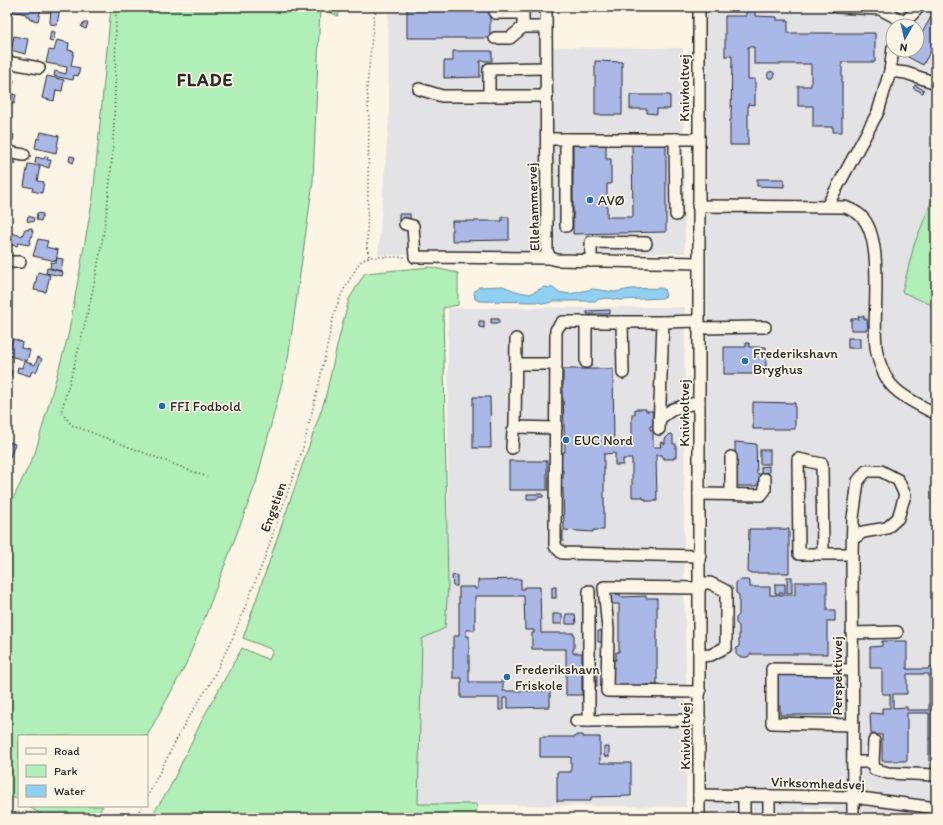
<svg xmlns="http://www.w3.org/2000/svg" width="943" height="825" font-family="Itim,sans-serif">
	<style>
		.built { fill: #e3e3e6; fill-rule: evenodd }
		.green { fill: #b0efb7; stroke: #6e8d71 }
		.water { fill: #90d1f2; stroke: #688fa2 }
		.building { fill: #aab8e8; stroke: #2b2b2b; fill-rule: evenodd }
		.lines { fill: none; stroke-linecap: round; stroke-linejoin: round }
		.minor-casing { stroke: #2b2b2b; stroke-width: 14 }
		.path { stroke: #2b2b2b; stroke-width: 1.5; stroke-dasharray: 1 3; stroke-linecap: butt }
		.minor { stroke: #fcf5e5; stroke-width: 11 }
		.poi-dot { fill: #1f6fb2; stroke: #fcf5e5; stroke-width: 1.5 }
		.labels { text-anchor: middle; stroke-width: 3.5; stroke-linejoin: round; paint-order: stroke }
		.street-label { font-size: 14px; fill: #2b2b2b; stroke: #fcf5e5 }
		.poi-label { font-size: 14px; fill: #2b2b2b; stroke: #fcf5e5; text-anchor: start }
		.district-label { font-size: 18px; font-weight: bold; letter-spacing: 1px; fill: #2b2b2b; stroke: #fcf5e5 }
	</style>
	<rect width="100%" height="100%" fill="#fcf5e5"/>
	<filter id="ink" filterUnits="userSpaceOnUse"><feTurbulence type="fractalNoise" baseFrequency=".025" numOctaves="2"/><feDisplacementMap in="SourceGraphic" scale="8" xChannelSelector="R" yChannelSelector="G"/><feConvolveMatrix kernelMatrix="1 2 1 2 8 2 1 2 1" color-interpolation-filters="sRGB"/></filter>
	<g filter="url(#ink)">
		<g class="built">
			<polygon points="388,7 540,7 541,47 683,48 685,253 378,255 389,117"/>
			<path d="M706,7H936V190L914,245L902,292L936,307V818H837L833,809L806,807V818H707ZM893,26H917V50H893Z"/>
			<polygon points="685,307 684,573 687,716 686,807 418,804 422,639 445,627 448,574 448,308"/>
		</g>
		<g class="green">
			<polygon points="111,7 341,7 338,16 320,8 313,182 288,359 256,483 204,620 185,666 147,736 19,736 19,801 7,794 7,511 35,453 68,336 93,197"/>
			<polygon points="936,190 936,307 902,292 914,245"/>
			<polygon points="430,267 458,273 458,305 443,308 448,586 445,628 422,639 418,804 477,804 476,818 150,818 169,789 204,716 242,648 269,660 273,650 243,638 325,399 337,346 349,299 365,273"/>
			<polygon points="27,806 103,806 95,818 47,818"/>
		</g>
		<path class="water" d="M503,286L515,291L530,294L544,287L553,288L558,292L570,294L592,289L615,292L631,289L661,288L664,289L666,296L662,298L620,300L607,298L600,299L595,301H554C548,304 544,304 538,302L479,301L475,299L474,292L479,287Z"/>
		<g class="building">
			<polygon points="12,7 41,7 38,21 29,19 29,16 26,16 26,14 11,11"/>
			<polygon points="51,7 60,7 57,25 50,24"/>
			<polygon points="746,7 759,7 755,7 755,16 777,17 777,20 788,20 788,33 875,33 875,62 842,62 842,132 833,132 833,127 813,127 813,106 798,106 798,86 811,86 811,64 754,64 754,47 748,47 748,79 755,79 755,105 748,104 748,145 730,145 730,120 731,120 732,56 725,56 725,16 746,16"/>
			<polygon points="490,8 490,38 407,38 407,9"/>
			<polygon points="936,8 936,41 923,65 908,57 912,50 917,50 917,42"/>
			<polygon points="83,23 88,23 86,29 81,27"/>
			<polygon points="51,31 55,32 53,42 49,41"/>
			<polygon points="14,36 28,39 25,54 11,50"/>
			<polygon points="57,40 69,43 68,50 74,51 71,66 80,68 78,76 74,75 73,80 54,76 55,71 66,74 67,67 46,63 49,50 54,51"/>
			<polygon points="453,51 492,51 492,61 480,61 480,77 444,78 444,61 453,61"/>
			<polygon points="595,61 622,62 622,115 595,115"/>
			<circle cx="771" cy="75" r="3.5"/>
			<polygon points="7,72 10,72 8,79 14,80 11,94 16,95 14,104 7,102"/>
			<polygon points="47,76 64,80 62,91 56,90 54,101 42,98"/>
			<polygon points="915,85 924,90 923,93 913,88"/>
			<polygon points="630,95 670,95 670,109 657,109 657,114 647,113 647,109 630,109"/>
			<polygon points="7,129 12,130 11,134 14,135 13,141 7,141"/>
			<polygon points="41,132 59,136 56,153 35,148 37,138 39,139"/>
			<polygon points="666,143 666,232 573,234 573,144 606,144 606,159 611,159 611,184 607,184 607,217 633,217 632,144"/>
			<polygon points="7,156 8,156 8,161 16,162 15,165 10,164 9,172 7,172"/>
			<polygon points="45,156 48,157 47,160 51,160 49,168 35,163 36,157 44,159"/>
			<polygon points="70,156 75,157 73,163 69,161"/>
			<polygon points="28,164 40,166 37,181 44,182 42,193 32,191 33,188 24,186"/>
			<polygon points="757,179 784,179 784,187 757,186"/>
			<polygon points="37,213 43,214 41,221 36,220"/>
			<rect x="399" y="214" width="11" height="7"/>
			<polygon points="28,216 34,218 33,222 27,221"/>
			<polygon points="502,217 509,217 509,240 452,241 452,221 502,221"/>
			<polygon points="29,228 32,229 32,231 33,231 29,245 18,243 17,246 7,244 7,232 22,236 25,229 28,230"/>
			<polygon points="38,239 48,241 46,247 58,250 56,261 33,256"/>
			<polygon points="57,258 63,259 61,271 50,268 51,262 56,263"/>
			<polygon points="47,268 63,272 62,276 46,273"/>
			<polygon points="38,272 50,275 46,292 34,290"/>
			<polygon points="610,310 610,314 587,314 587,311"/>
			<polygon points="858,316 864,316 864,319 867,319 868,330 851,330 851,319 859,319"/>
			<rect x="491" y="319" width="8" height="4"/>
			<polygon points="479,321 484,321 484,328 479,327"/>
			<rect x="848" y="338" width="12" height="10"/>
			<polygon points="13,339 22,342 21,348 30,350 27,361 7,355"/>
			<polygon points="746,343 749,343 749,347 766,347 766,374 724,374 724,347 746,347"/>
			<polygon points="38,357 42,359 36,372 32,371 30,376 17,372 18,367 22,368 24,361 35,365"/>
			<polygon points="7,369 12,371 7,387"/>
			<polygon points="563,369 613,369 614,447 615,446 630,446 630,447 632,447 632,414 635,414 635,409 646,409 646,411 653,411 653,426 650,426 650,430 653,430 653,447 661,447 660,443 662,442 665,444 665,439 670,434 673,435 673,444 676,444 676,457 674,457 674,459 664,459 662,455 656,455 657,501 646,501 646,499 643,499 643,497 632,497 632,459 623,459 623,465 615,465 615,453 604,454 604,530 593,530 593,532 564,530 563,488 559,488 559,478 563,478 563,470 559,470 559,454 563,454 563,452 565,452 563,398 559,398 559,386 563,386"/>
			<polygon points="473,397 490,397 491,448 473,448"/>
			<polygon points="753,402 795,403 795,429 753,429"/>
			<polygon points="9,442 15,444 7,465 7,446"/>
			<polygon points="735,442 756,444 757,474 761,474 761,484 757,484 757,486 736,486"/>
			<rect x="760" y="450" width="10" height="14"/>
			<rect x="509" y="461" width="38" height="29"/>
			<polygon points="769,466 769,473 761,473 761,467"/>
			<polygon points="527,494 543,494 543,497 538,497 538,499 527,499"/>
			<polygon points="749,529 789,529 789,573 748,573"/>
			<rect x="560" y="531" width="3" height="10"/>
			<polygon points="457,575 457,586 453,586 452,576"/>
			<rect x="787" y="577" width="5" height="16"/>
			<polygon points="521,579 521,589 524,589 524,587 540,587 541,633 574,633 574,649 573,649 573,653 582,653 582,695 566,695 566,649 532,649 532,633 534,633 534,630 525,630 524,596 475,596 475,630 466,630 466,636 469,636 469,682 503,682 503,691 550,691 550,707 508,708 508,698 503,698 503,710 499,710 499,698 461,698 461,682 462,682 462,678 453,678 453,636 459,636 459,587 475,587 475,589 478,589 478,580"/>
			<polygon points="739,580 748,580 750,582 750,587 770,587 770,595 777,595 777,593 775,593 775,584 785,584 785,593 779,593 779,595 795,595 795,582 827,582 827,610 835,610 835,621 827,621 827,654 750,654 748,657 739,657 736,654 736,649 739,646 739,626 736,623 736,618 739,615 739,595 736,593 736,583"/>
			<rect x="552" y="587" width="4" height="11"/>
			<polygon points="610,594 620,594 620,597 646,596 646,598 657,598 657,685 646,685 646,687 639,687 639,686 611,686 611,660 616,660 616,652 619,652 619,604 610,604"/>
			<rect x="553" y="614" width="9" height="10"/>
			<polygon points="566,614 575,614 576,624 566,624"/>
			<polygon points="598,631 603,631 602,642 598,642"/>
			<path d="M882,641H907V669H929V667H936V761H929V713H907V761H882V735L871,734L870,713L882,714V708H890V694H882V668H870V647L882,646ZM907,674H929V710H907V707L893,708V694H907Z"/>
			<rect x="593" y="675" width="4" height="11"/>
			<polygon points="778,675 837,675 837,705 836,705 836,715 780,715 780,706 778,706"/>
			<polygon points="576,735 583,735 583,737 600,737 600,763 631,763 631,796 591,797 591,801 557,801 557,772 571,772 571,757 540,757 540,737 576,737"/>
			<polygon points="604,747 609,747 609,757 604,756"/>
		</g>
		<g class="lines">
			<defs>
				<g id="minor">
					<polyline points="546,7 547,251 550,258 557,260 698,263"/>
					<polyline points="699,7 699,818"/>
					<polyline points="837,7 880,9 905,22"/>
					<polyline points="495,13 523,13 523,27"/>
					<polyline points="903,26 905,22 919,7"/>
					<polyline points="495,38 510,38 523,27 546,27"/>
					<polyline points="7,62 39,68"/>
					<polyline points="890,71 906,73 936,83"/>
					<polyline points="419,89 442,96 547,96"/>
					<polyline points="489,96 489,69 546,68"/>
					<polyline points="547,139 699,139"/>
					<polyline points="566,139 566,226"/>
					<polyline points="675,139 676,215"/>
					<polyline points="7,152 24,155"/>
					<path d="M698,206L845,207C850,209 857,212 861,216C885,239 872,314 876,347C877,357 882,370 887,379C895,394 921,406 936,414"/>
					<polyline points="827,206 878,112 890,71 893,48"/>
					<polyline points="405,224 413,226 415,257 550,258"/>
					<polyline points="591,261 591,242 646,243"/>
					<polyline points="7,262 20,262"/>
					<polyline points="698,321 663,322 562,322 556,330 555,546 562,553 700,556"/>
					<polyline points="622,322 623,373"/>
					<polyline points="698,328 765,327"/>
					<polyline points="586,362 586,322"/>
					<polyline points="516,364 556,364"/>
					<polyline points="659,419 673,409 699,402"/>
					<polyline points="515,427 556,428"/>
					<polyline points="659,429 663,322"/>
					<polyline points="512,448 513,431 515,427 516,339"/>
					<polyline points="731,457 731,494"/>
					<polyline points="699,494 761,495 765,490 765,479"/>
					<polyline points="853,539 863,532 887,528 898,518 905,495 898,480 881,471 866,471 858,481 853,518 852,554 853,818"/>
					<polyline points="823,554 799,554 798,459 822,464 823,554 852,554"/>
					<polyline points="700,583 710,583 726,591 726,647 711,655 700,656"/>
					<polyline points="700,588 604,587 608,629 607,691 700,692"/>
					<polyline points="589,591 589,721"/>
					<polyline points="852,633 897,632"/>
					<polyline points="852,670 772,669 772,723 853,725"/>
					<polyline points="576,721 700,720"/>
					<polyline points="874,741 873,762 874,769 888,773 936,775"/>
					<polyline points="853,762 873,762"/>
					<polyline points="699,795 853,797 936,808"/>
					<polyline points="744,795 744,818"/>
					<polyline points="769,796 769,818"/>
				</g>
			</defs>
			<use href="#minor" class="minor-casing"/>
			<g class="path">
				<path d="M116,7C115,64 116,123 110,180C103,259 83,336 61,412L72,425L207,477"/>
				<polyline points="369,256 367,248 369,120 367,87 375,7"/>
				<polyline points="147,797 185,723 210,684 233,637 264,560 303,448 320,379 335,310 343,291 360,262 369,257 405,257"/>
				<path d="M7,816C21,810 28,810 41,818"/>
				<polyline points="135,818 142,806"/>
			</g>
			<use href="#minor" class="minor"/>
		</g>
	</g>
	<g class="poi-dot">
		<circle cx="590" cy="200" r="4"/>
		<circle cx="745" cy="361" r="4"/>
		<circle cx="162" cy="406" r="4"/>
		<circle cx="566" cy="440" r="4"/>
		<circle cx="507" cy="677" r="4"/>
	</g>
	<g class="labels">
		<g class="street-label">
			<text transform="translate(684 88) rotate(-90)" y="5">Knivholtvej</text>
			<text transform="translate(533 207) rotate(-92)" y="5">Ellehammervej</text>
			<text transform="translate(684 413) rotate(-90)" y="5">Knivholtvej</text>
			<text transform="translate(273 507) rotate(-70)" y="5">Engstien</text>
			<text transform="translate(837 676) rotate(-90)" y="5">Perspektivvej</text>
			<text transform="translate(685 736) rotate(-90)" y="5">Knivholtvej</text>
			<text transform="translate(818 783) rotate(2)" y="5">Virksomhedsvej</text>
		</g>
		<g class="poi-label">
			<text x="598" y="205">AVØ</text>
			<text x="753" y="358">Frederikshavn<tspan x="753" dy="16">Bryghus</tspan></text>
			<text x="170" y="411">FFI Fodbold</text>
			<text x="574" y="445">EUC Nord</text>
			<text x="515" y="674">Frederikshavn<tspan x="515" dy="16">Friskole</tspan></text>
		</g>
		<g class="district-label">
			<text x="205" y="86">FLADE</text>
		</g>
	</g>
	<rect width="943" height="825" fill="none" stroke="#fcf5e5" stroke-width="24"/>
	<rect x="12" y="12" width="919" height="801" fill="none" stroke="#2b2b2b" stroke-width="1.5" filter="url(#ink)"/>
	<rect x="18" y="735" width="130" height="72" fill="#fcf5e5" stroke="#a8a49b"/>
	<rect x="26" y="748" width="20" height="6" fill="#fcf5e5" stroke="#a8a49b"/>
	<text x="54" y="755" font-size="12" fill="#2b2b2b">Road</text>
	<rect x="26" y="765" width="20" height="12" fill="#b0efb7" stroke="#a8a49b"/>
	<text x="54" y="775" font-size="12" fill="#2b2b2b">Park</text>
	<rect x="26" y="785" width="20" height="12" fill="#90d1f2" stroke="#a8a49b"/>
	<text x="54" y="795" font-size="12" fill="#2b2b2b">Water</text>
	<g transform="translate(905 38) rotate(188)"><circle r="19" fill="#fcf5e5" stroke="#a8a49b"/>
	<path d="M0-3L7 15L0 10L-7 15Z" fill="#1f6fb2"/>
	<text y="-6" font-size="11" font-weight="bold" text-anchor="middle" fill="#2b2b2b">N</text>
	</g>
</svg>
